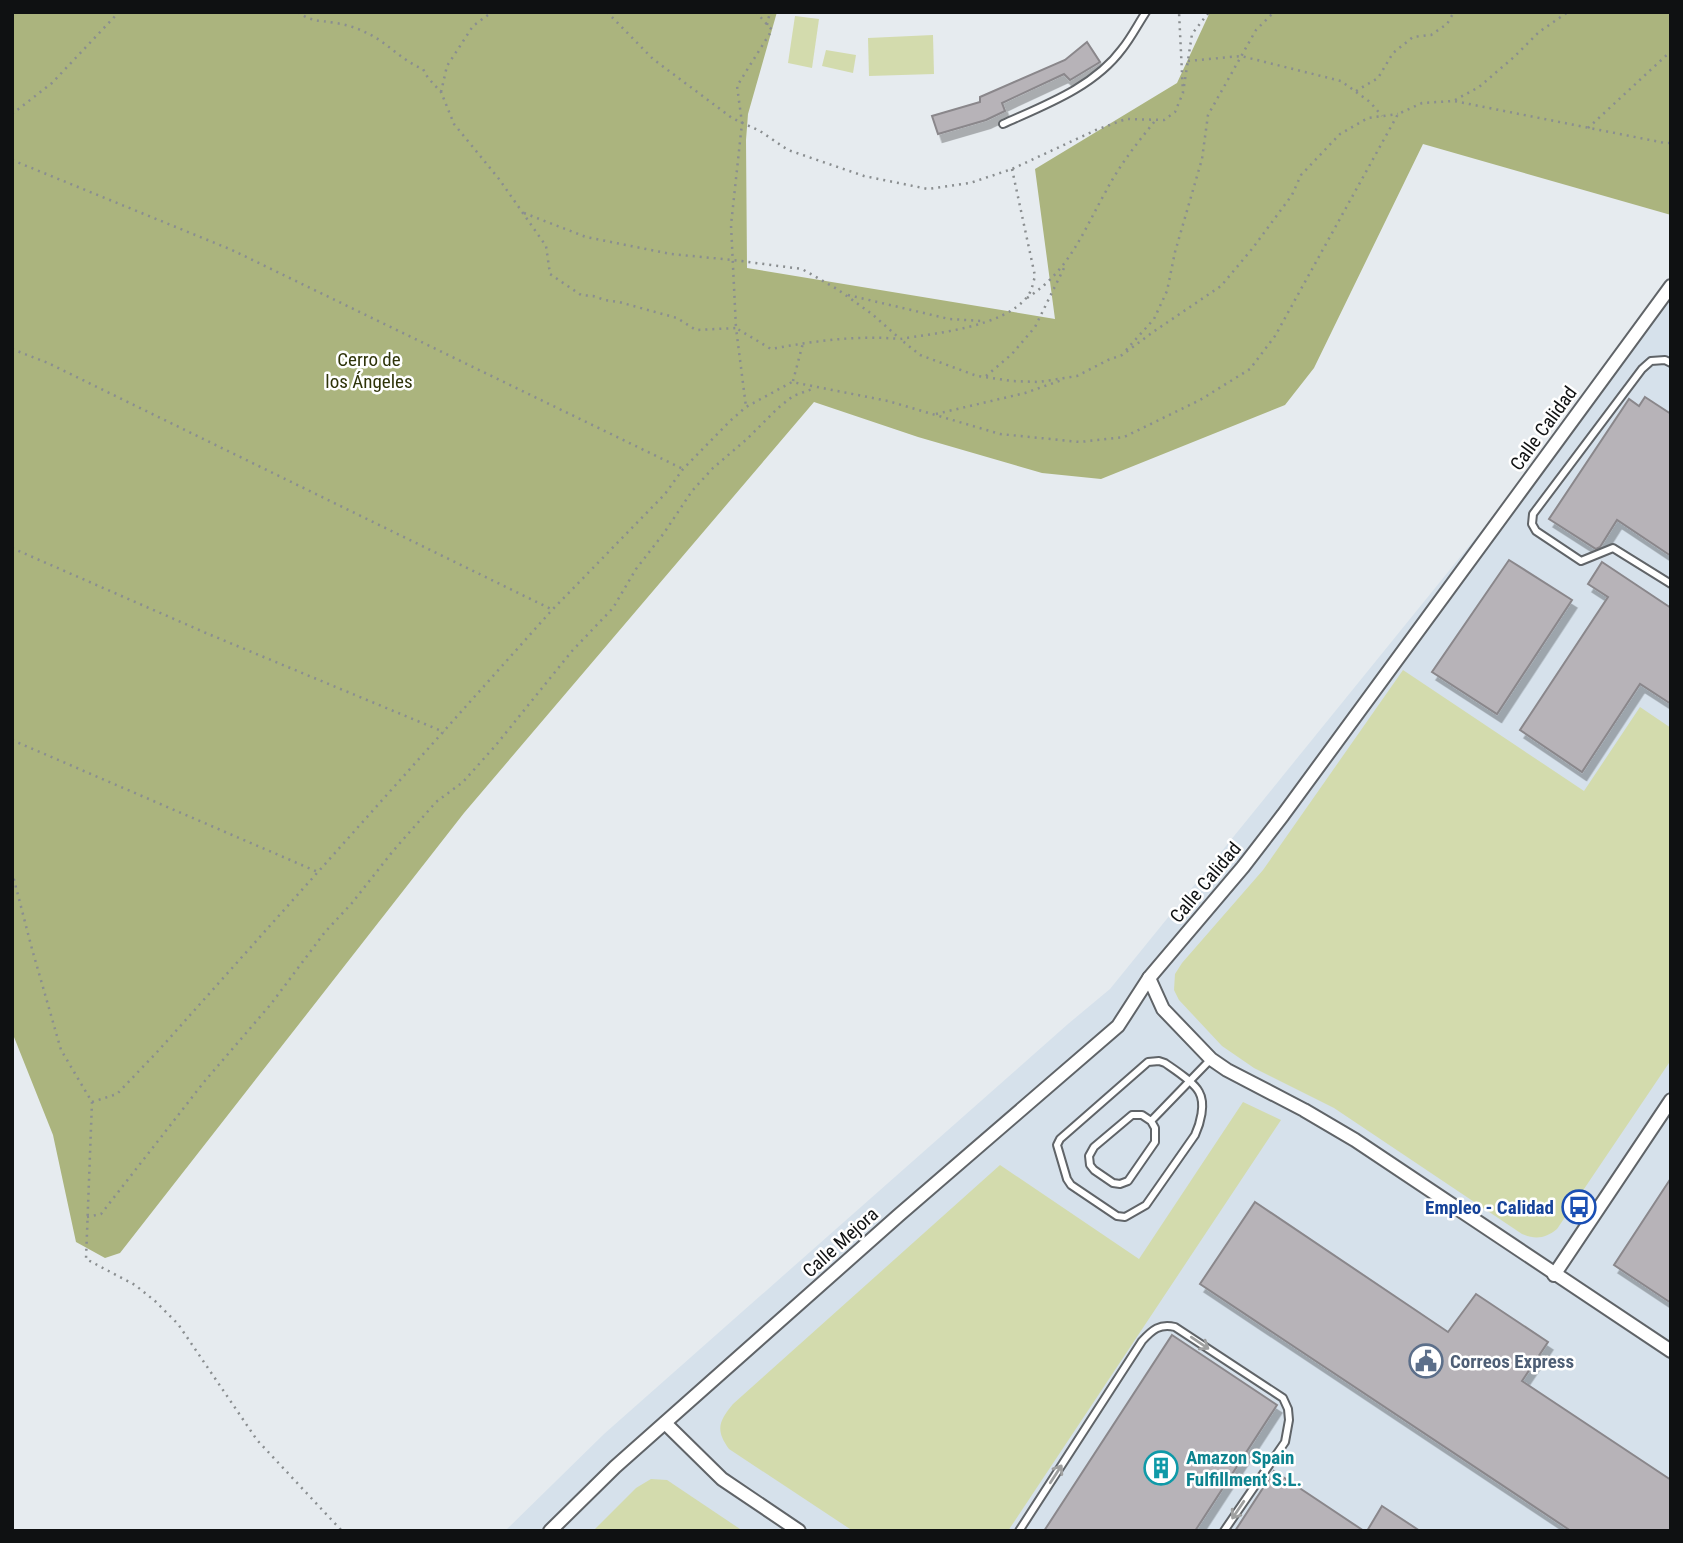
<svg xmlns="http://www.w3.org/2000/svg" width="1683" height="1543" font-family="'Roboto Condensed',sans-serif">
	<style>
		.built { fill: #d6e1eb }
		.green { fill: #d3dbad }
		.forest { fill: #abb47e }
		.building { fill: #b7b3b8; stroke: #8a878b; stroke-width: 2; filter: url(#shadow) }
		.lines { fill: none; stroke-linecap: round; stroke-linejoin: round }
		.lane-casing { stroke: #606468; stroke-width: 10 }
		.street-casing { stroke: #606468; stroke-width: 16 }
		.path { stroke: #8a8e90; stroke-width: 2.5; stroke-dasharray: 2 5; stroke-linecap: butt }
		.lane { stroke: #fff; stroke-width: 6 }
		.street { stroke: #fff; stroke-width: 12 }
		.oneway { stroke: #9fa0a0 }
		.labels { text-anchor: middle; stroke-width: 5; stroke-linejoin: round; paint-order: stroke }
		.park-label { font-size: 19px; fill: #2e3308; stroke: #fff }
		.street-label { font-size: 19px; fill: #0f1112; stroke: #fff }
		.transit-label { font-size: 19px; font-weight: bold; fill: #164399; stroke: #fff; text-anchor: end }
		.service-label { font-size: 19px; font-weight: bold; fill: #4e5e75; stroke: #fff; text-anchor: start }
		.culture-label { font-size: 19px; font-weight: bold; fill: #0d838f; stroke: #fff; text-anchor: start }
	</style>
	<defs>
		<filter id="shadow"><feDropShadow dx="4.5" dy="8" stdDeviation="0" flood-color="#0004"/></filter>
	</defs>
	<rect width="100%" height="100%" fill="#e6ebef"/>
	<polygon class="built" points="1671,297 1671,1531 505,1531 604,1434 1068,1024 1110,989"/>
	<g class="green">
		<polygon points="795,16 819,19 812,68 788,63"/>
		<polygon points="933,35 934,74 869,76 868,38"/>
		<polygon points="826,50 856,55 853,73 822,66"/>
		<path d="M1403,670L1584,791L1640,707L1671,728V1060L1557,1229C1546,1238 1536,1240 1522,1234L1334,1108L1254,1068L1222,1046L1179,1000L1174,990L1175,974L1182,963L1263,870Z"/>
		<path d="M1243,1102L1281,1120L1008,1531H853L729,1449C715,1430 719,1421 733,1404L1000,1165L1139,1259Z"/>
		<polygon points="651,1479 667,1480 743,1531 593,1531 636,1488"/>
	</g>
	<polygon class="forest" points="12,12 777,12 748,114 746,140 747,268 1055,319 1035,169 1177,83 1210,12 1671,12 1671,215 1423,144 1314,368 1285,405 1101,479 1042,473 918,437 814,402 464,813 120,1253 105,1258 76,1242 53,1135 12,1032"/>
	<g class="building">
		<polygon points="1087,42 1100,62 1070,80 1064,74 1002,103 1005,111 986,120 938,134 932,116 980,102 980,97 1065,60"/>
		<polygon points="1645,397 1671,414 1671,556 1617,520 1600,547 1596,549 1549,519 1629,399 1639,406"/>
		<polygon points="1509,560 1572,600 1497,714 1432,672"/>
		<polygon points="1602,562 1671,608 1671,704 1640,684 1582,772 1520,730 1608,597 1588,584"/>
		<polygon points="1671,1178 1671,1303 1614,1265"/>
		<polygon points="1255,1202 1448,1332 1476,1294 1548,1342 1522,1381 1671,1480 1671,1531 1571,1531 1200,1284"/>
		<polygon points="1172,1335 1277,1405 1195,1531 1044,1531"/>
		<polygon points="1274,1471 1364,1531 1235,1531"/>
		<polygon points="1382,1506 1420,1531 1367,1531"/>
	</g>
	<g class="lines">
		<defs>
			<g id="lane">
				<path d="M1003,124C1045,105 1094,87 1122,49C1131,38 1138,24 1146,12"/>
				<polyline points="1671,363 1665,360 1651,361 1642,369 1533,514 1532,524 1536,531 1581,561 1613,548 1671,584"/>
				<path d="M1159,1061L1165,1063C1175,1070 1194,1082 1199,1092C1206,1104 1200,1124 1195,1135L1146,1205L1125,1217L1117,1216L1071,1185L1067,1179L1057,1145L1060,1139L1148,1062Z"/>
				<polyline points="1151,1121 1155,1128 1155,1142 1128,1181 1120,1184 1113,1183 1094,1170 1090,1165 1089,1156 1094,1147 1132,1115 1142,1115 1151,1121 1211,1059"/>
				<path d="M1019,1531L1142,1341C1152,1330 1160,1323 1175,1327L1283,1398L1288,1409L1289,1420L1285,1442L1224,1531"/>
			</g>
			<g id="street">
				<polyline points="1149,978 1163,1009 1211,1059 1227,1070 1304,1110 1355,1140 1671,1351"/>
				<polyline points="1554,1275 1671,1100"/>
				<polyline points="665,1423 722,1479 799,1531"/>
				<polyline points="550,1531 615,1467 899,1215 1118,1026 1149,978 1243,867 1283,815 1671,286"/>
			</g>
		</defs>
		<use href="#lane" class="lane-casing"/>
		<use href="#street" class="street-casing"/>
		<g class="path">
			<path d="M298,12C311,22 319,20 335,23C345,24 357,28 367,33C387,42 402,61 423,69L428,78L441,92L454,124L499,179L546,246L550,274L581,295L593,296L605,300L619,302L677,318L696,330L736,328L746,407"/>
			<polyline points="607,12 653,59 732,118 760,131 788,150 864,176 928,189 970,183 1012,169 1096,130 1126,119 1164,120 1175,112 1183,93 1179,12"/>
			<path d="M756,12L772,30L737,86L742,123L731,225L736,328L771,349C814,341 857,335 900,339"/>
			<polyline points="767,25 770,12"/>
			<polyline points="1188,61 1241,56 1341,81 1370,102 1382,116"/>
			<polyline points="1184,86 1192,34 1209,12"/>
			<polyline points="1356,91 1378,78 1393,53 1413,37 1431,35 1447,24 1454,12"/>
			<polyline points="441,92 447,66 473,26 492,12"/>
			<polyline points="1455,100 1479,87 1514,57 1539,32 1568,12"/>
			<polyline points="12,114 52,83 119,12"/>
			<polyline points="1588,128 1671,51"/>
			<polyline points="12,160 232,250 683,469"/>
			<path d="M1012,169L1035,276C1033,283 1032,291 1027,297C1003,327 937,333 900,339L920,355L977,376L1012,381L1039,382L1077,376L1108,360L1122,355L1153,332L1221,286L1252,249L1292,195L1301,175L1340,134L1368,118L1398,114"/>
			<polyline points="524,213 586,237 671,254 733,260 802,269 837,289 872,314 898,337"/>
			<polyline points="1671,241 1671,251"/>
			<polyline points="848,295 949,319 982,321"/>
			<path d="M1027,298C1069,271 1083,232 1106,191C1119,166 1137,143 1155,121"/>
			<polyline points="12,349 48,363 551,609"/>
			<polyline points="1126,350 1154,319 1167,291 1175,252 1202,159 1208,115 1256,30 1274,12"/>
			<polyline points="986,376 1012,354 1035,327 1066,264"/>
			<polyline points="793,381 803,343"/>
			<polyline points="936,414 1025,393 1062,380"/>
			<polyline points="12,548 206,633 444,732"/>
			<polyline points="12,740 318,872"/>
			<polyline points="12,872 32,949 61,1050 92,1102 86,1259 135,1285 155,1301 178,1324 257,1440 342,1531"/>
			<polyline points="92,1102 117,1094 158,1051 552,610 665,494 683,469 730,421 746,407 792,382 888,401 1000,434 1080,442 1124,437 1200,400 1250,369 1275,336 1398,114 1422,103 1454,101 1665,143 1671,143"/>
			<polyline points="87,1217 101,1214 204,1082 271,1004 325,932 352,903 393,851 436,802 463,782 496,745 572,651 613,608 636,569 664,533 692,491 713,468 747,439 778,408 793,396 815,388"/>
		</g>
		<use href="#lane" class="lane"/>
		<use href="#street" class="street"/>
	</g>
	<defs><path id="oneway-shaft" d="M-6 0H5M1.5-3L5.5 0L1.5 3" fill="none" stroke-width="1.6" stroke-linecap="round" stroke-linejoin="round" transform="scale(1.75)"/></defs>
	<g class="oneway">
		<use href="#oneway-shaft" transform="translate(1200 1343) rotate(34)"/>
		<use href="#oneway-shaft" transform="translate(1056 1474) rotate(-57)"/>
		<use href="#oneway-shaft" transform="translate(1238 1510) rotate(124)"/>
	</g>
	<defs>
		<symbol id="bus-ring" viewBox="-11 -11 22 22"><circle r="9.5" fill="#fff" stroke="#1a4fb4" stroke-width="1.5"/><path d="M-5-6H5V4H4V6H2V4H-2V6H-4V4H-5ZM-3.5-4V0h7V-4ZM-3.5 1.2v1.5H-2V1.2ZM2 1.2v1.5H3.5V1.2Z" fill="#1a4fb4"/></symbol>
		<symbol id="civic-ring" viewBox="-11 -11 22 22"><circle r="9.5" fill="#fff" stroke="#5c6f8a" stroke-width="1.5"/><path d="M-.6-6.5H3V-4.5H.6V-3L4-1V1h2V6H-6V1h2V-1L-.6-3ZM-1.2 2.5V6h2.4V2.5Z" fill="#5c6f8a"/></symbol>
		<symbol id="building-ring" viewBox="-11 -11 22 22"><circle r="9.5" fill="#fff" stroke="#0f9aa8" stroke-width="1.5"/><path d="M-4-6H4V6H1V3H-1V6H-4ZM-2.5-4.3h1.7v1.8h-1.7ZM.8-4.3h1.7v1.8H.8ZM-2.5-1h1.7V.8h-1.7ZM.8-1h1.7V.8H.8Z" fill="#0f9aa8"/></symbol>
	</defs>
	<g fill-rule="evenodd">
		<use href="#bus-ring" x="1560" y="1188" width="38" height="38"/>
		<use href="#civic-ring" x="1407" y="1342" width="38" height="38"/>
		<use href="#building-ring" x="1142" y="1449" width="38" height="38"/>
	</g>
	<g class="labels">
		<g class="park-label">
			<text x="369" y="366">Cerro de<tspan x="369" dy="22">los Ángeles</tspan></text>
		</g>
		<g class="street-label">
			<text transform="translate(1543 428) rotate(-54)" y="7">Calle Calidad</text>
			<text transform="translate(1205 882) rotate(-50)" y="7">Calle Calidad</text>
			<text transform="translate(840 1242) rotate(-42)" y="7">Calle Mejora</text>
		</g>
		<g class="transit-label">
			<text x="1554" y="1214">Empleo - Calidad</text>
		</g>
		<g class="service-label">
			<text x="1450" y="1368">Correos Express</text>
		</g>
		<g class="culture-label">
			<text x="1186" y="1464">Amazon Spain<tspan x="1186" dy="22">Fulfillment S.L.</tspan></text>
		</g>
	</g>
	<rect width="1683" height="1543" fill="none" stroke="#0f1112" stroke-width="28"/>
</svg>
